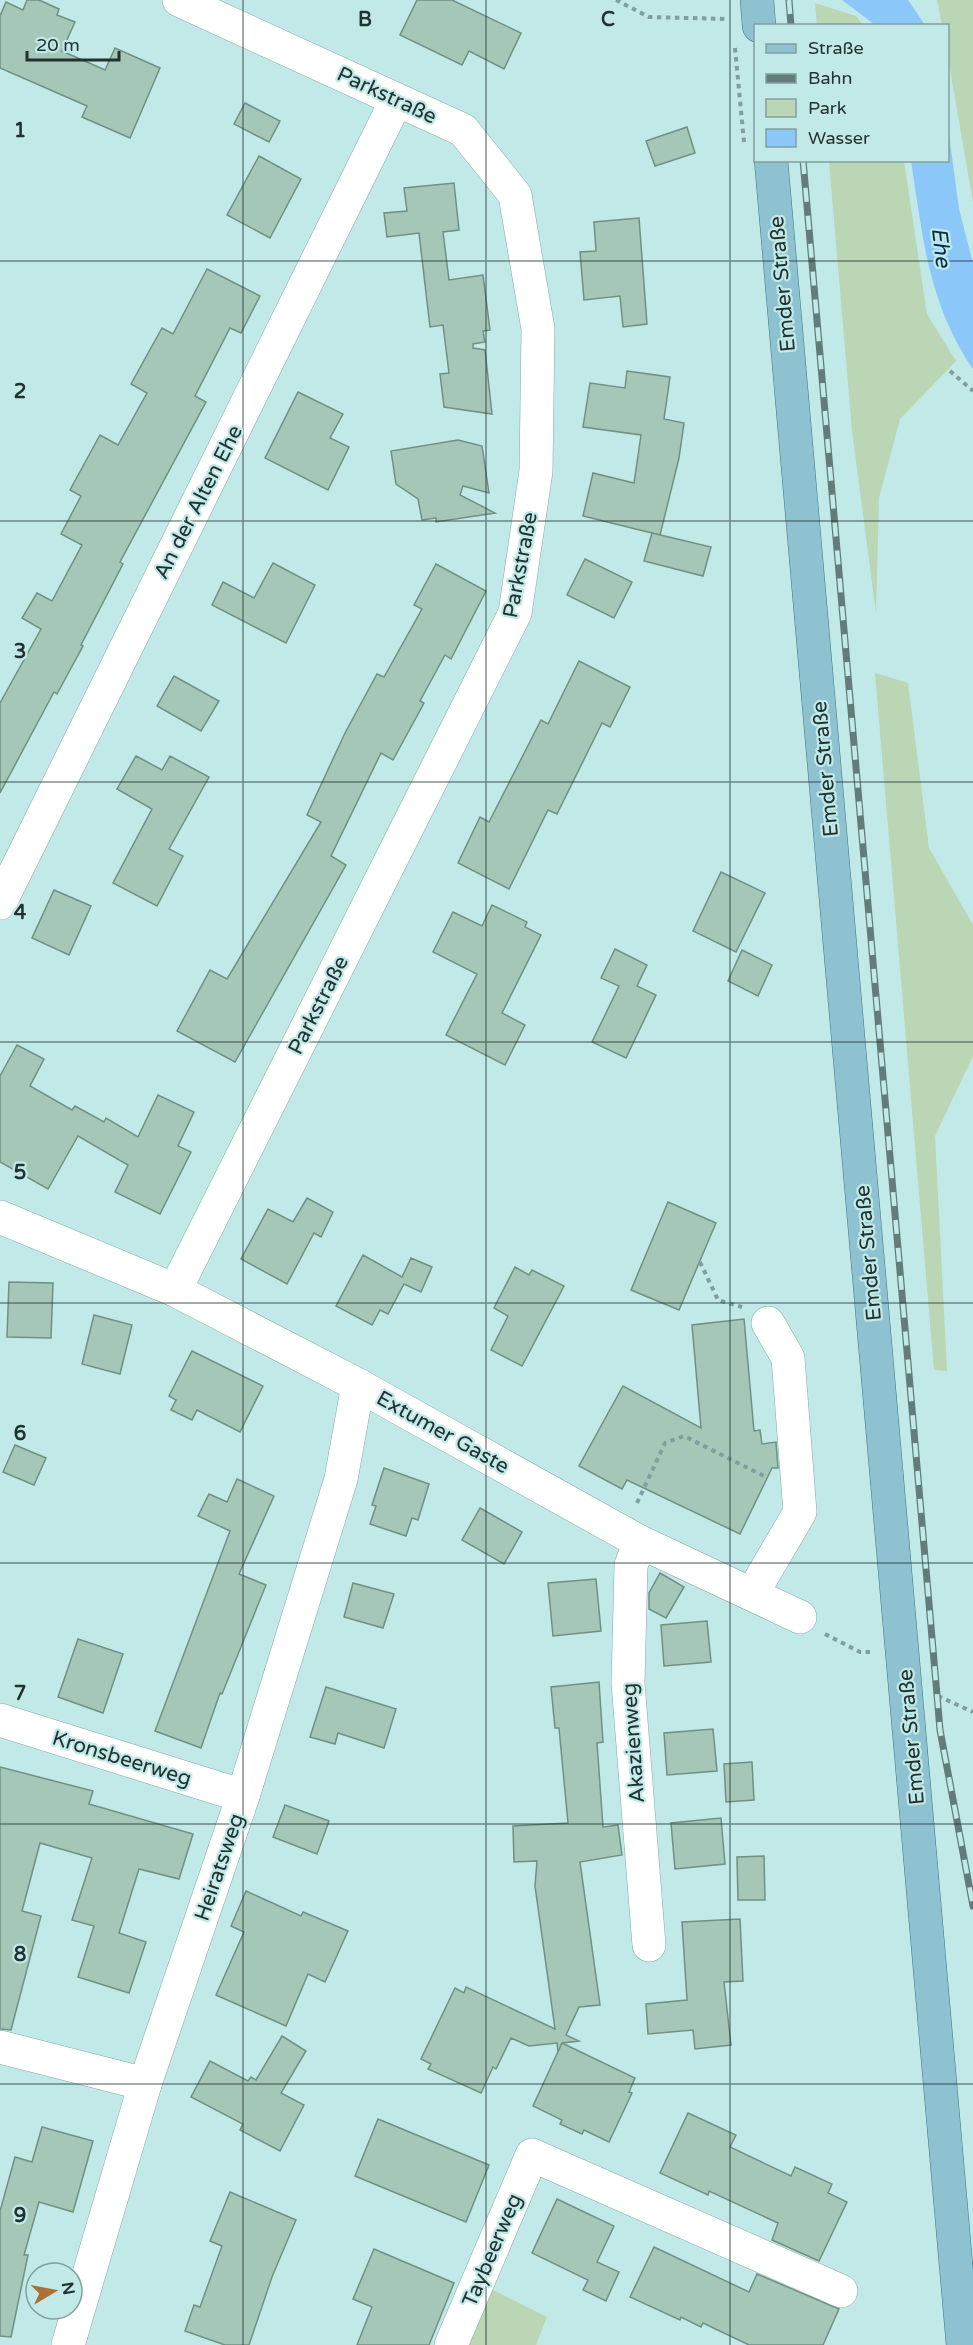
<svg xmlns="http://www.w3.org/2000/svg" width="973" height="2345" font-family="'Varela Round',sans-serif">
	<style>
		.green { fill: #bad6b4 }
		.water { fill: #8cc7f9 }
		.building { fill: #a5c7b8; stroke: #709182; stroke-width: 1.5 }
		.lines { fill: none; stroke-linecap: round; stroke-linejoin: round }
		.minor-casing { stroke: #83aaa9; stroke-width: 34 }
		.major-casing { stroke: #377685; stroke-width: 34 }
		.path { stroke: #809e9d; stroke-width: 4; stroke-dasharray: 4.5 4.5; stroke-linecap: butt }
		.minor { stroke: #fff; stroke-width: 33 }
		.major { stroke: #8ec2d1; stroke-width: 33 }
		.rail-casing { stroke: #627c7b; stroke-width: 7 }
		.rail { stroke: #c0e9e7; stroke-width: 4.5; stroke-dasharray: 14; stroke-linecap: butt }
		.grid { fill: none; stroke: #223231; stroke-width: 1.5; stroke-opacity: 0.55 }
		.labels { text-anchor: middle; stroke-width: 4.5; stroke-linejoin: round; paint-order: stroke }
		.street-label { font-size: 21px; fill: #223231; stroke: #c0e9e7 }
		.water-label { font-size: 22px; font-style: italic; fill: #002e4d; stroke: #c0e9e7 }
		.grid-label { font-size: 20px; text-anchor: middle; font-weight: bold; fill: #223231; stroke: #c0e9e7; stroke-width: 4.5; stroke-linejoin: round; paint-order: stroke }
	</style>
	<rect width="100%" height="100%" fill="#c0e9e7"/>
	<g class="green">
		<polygon points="937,0 973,0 973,202 948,58 948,26 942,25"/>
		<polygon points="815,3 856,16 863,25 817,25"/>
		<polygon points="829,161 904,161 927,314 956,361 900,419 879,498 876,613 852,431"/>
		<polygon points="875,673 908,683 929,848 973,925 973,1056 935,1136 947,1371 934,1370"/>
		<polygon points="491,2289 547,2317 536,2345 467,2345"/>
	</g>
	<g class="water">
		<polygon points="842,0 908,0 925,25 875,25"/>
		<path d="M948,127L959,209L973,263V369C928,303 923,237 911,161L948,160Z"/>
	</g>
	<g class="building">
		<polygon points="27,0 39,0 59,9 57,15 75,22 62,51 105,70 115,48 160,68 130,138 82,117 87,106 0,68 0,16 6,2 23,10"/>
		<polygon points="417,0 452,0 521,33 504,69 469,51 462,65 400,35"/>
		<polygon points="245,103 280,121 269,142 234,124"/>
		<polygon points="687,127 695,153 655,166 646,141"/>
		<polygon points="259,156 301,179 270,238 227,215"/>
		<polygon points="454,183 459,230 443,232 449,280 483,275 490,330 483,331 485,342 473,344 473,348 485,350 492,414 444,407 440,374 449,373 443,325 430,327 419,233 387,237 384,213 407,211 404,188"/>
		<polygon points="639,218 647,324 623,327 620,296 584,300 580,252 596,251 594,222"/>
		<polygon points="207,269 260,296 241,333 230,328 195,396 206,402 120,562 123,564 81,645 83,646 57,694 54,692 0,793 0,703 41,629 22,618 37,593 52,601 82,545 61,534 81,496 70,490 100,435 118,445 147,393 131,384 162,328 173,334"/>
		<polygon points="627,371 670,377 664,419 684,423 679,458 660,535 583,516 593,473 634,483 641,435 583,427 590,383 625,388"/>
		<polygon points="298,392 343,414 330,438 349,447 328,490 265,458"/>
		<polygon points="458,440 482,446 489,493 463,486 460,495 495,513 436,522 436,518 422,520 418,499 396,484 391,451"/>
		<polygon points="652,533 711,547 703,576 644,561"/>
		<polygon points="585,559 632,582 614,618 567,595"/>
		<polygon points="273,563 315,585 286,643 212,605 223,582 254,598"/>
		<polygon points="436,564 486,591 451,659 445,655 420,701 424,703 393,760 381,753 331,856 346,865 235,1062 177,1031 210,970 227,979 321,822 307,815 345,733 377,674 384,677 422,609 414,605"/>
		<polygon points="579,661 630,687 610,727 602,723 557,814 548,810 509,889 458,863 480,817 489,822 541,720 548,724"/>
		<polygon points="174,676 219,701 201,731 157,706"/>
		<polygon points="136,756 162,770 170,756 209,777 169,849 183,856 157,906 113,883 152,809 117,789"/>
		<polygon points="721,872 765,893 736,952 693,931"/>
		<polygon points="54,890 91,906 69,955 32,938"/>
		<polygon points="492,905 527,922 525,927 541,935 502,1013 525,1025 505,1065 446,1035 477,974 433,952 453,912 482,926"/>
		<polygon points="615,949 647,965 637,986 656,995 626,1058 592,1042 619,986 601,978"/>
		<polygon points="742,950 772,965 758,996 728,981"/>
		<polygon points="17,1045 44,1059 30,1086 72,1110 75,1106 104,1122 106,1118 138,1137 158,1095 194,1112 178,1146 191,1152 160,1214 115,1192 128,1165 78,1136 48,1189 0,1162 0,1076"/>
		<polygon points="307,1198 333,1212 321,1237 314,1233 287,1284 241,1259 268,1209 293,1222"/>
		<polygon points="668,1202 716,1223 679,1310 631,1290"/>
		<polygon points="363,1255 402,1277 411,1258 432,1267 421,1292 404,1284 388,1314 380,1310 372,1325 336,1306"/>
		<polygon points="515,1267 529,1275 532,1270 564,1286 522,1366 491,1350 508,1316 494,1308"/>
		<polygon points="9,1282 53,1283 51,1338 7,1337"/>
		<polygon points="94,1315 132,1325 120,1374 82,1364"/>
		<polygon points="744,1319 754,1431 760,1430 762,1444 776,1442 778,1468 772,1468 740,1534 627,1480 622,1489 579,1466 623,1386 701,1428 692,1325"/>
		<polygon points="192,1351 263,1386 240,1432 197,1410 192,1420 171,1410 176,1400 169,1396"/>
		<polygon points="15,1445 46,1458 34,1485 3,1472"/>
		<polygon points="384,1468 429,1484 418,1520 412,1518 406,1536 370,1524 376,1506 372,1505"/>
		<polygon points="237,1479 274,1496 239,1574 266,1585 222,1694 220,1693 201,1748 155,1731 230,1531 198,1516 209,1494 227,1502"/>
		<polygon points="480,1508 522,1532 504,1564 462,1540"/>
		<polygon points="660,1573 684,1587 666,1618 649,1609 649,1593"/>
		<polygon points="596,1579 601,1631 553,1636 548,1583"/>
		<polygon points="353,1583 394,1594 383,1628 344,1617"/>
		<polygon points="707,1621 711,1662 664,1666 661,1625"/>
		<polygon points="78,1639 123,1654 103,1713 58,1697"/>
		<polygon points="599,1682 603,1742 597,1743 603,1827 618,1825 622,1855 580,1862 600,2005 579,2007 566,2035 579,2041 563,2043 558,2052 557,2043 529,2046 511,2038 496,2069 493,2067 481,2093 428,2069 431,2064 421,2059 455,1988 464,1993 466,1987 555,2029 535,1886 537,1861 514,1862 513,1826 568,1823 559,1728 555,1728 551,1687"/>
		<polygon points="326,1687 396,1709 384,1748 338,1733 335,1744 310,1737"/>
		<polygon points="713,1729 717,1771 667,1775 664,1733"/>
		<polygon points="752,1762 754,1800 726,1802 724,1764"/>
		<polygon points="0,1767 93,1791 89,1804 193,1834 179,1879 139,1869 119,1933 146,1942 129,1993 78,1977 94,1926 72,1920 92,1858 40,1843 22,1911 41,1916 11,2030 0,2029"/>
		<polygon points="285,1805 329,1821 317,1854 273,1837"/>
		<polygon points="721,1818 725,1864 675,1869 671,1823"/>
		<polygon points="764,1856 765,1900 738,1900 737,1857"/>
		<polygon points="246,1891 301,1916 303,1912 348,1931 325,1982 308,1974 286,2026 216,1995 244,1932 231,1926"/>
		<polygon points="740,1919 743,1981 724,1982 731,2045 695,2049 693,2030 648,2034 646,2004 687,2000 682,1922"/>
		<polygon points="282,2036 306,2051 281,2093 304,2105 280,2151 240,2130 243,2124 191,2097 210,2061 248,2081 251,2077 256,2080"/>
		<polygon points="562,2043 635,2078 629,2092 632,2093 609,2142 584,2130 582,2134 560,2124 562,2120 533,2106"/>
		<polygon points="688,2113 736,2135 730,2147 791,2176 795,2167 832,2184 828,2193 847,2202 819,2261 772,2240 778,2223 709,2191 708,2195 660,2173"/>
		<polygon points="378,2119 489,2165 466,2222 355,2176"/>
		<polygon points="42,2127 93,2141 73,2212 39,2202 24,2255 28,2255 11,2337 0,2336 0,2211 15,2157 32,2162"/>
		<polygon points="230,2192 296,2220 272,2277 249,2345 225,2345 185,2331 194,2305 200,2307 222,2246 210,2241"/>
		<polygon points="557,2199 614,2226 597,2262 619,2272 606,2301 583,2290 588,2280 532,2253"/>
		<polygon points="654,2247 749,2292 757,2274 839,2309 823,2345 749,2345 703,2323 701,2327 681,2317 680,2320 630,2297"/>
		<polygon points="374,2249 454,2283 429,2345 357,2345 372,2307 353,2299"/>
	</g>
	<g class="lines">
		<defs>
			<g id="minor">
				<polyline points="0,903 396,101"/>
				<polyline points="0,1217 175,1290 358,1385 640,1542 800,1617"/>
				<polyline points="175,1290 515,613 536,471 538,329 515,195 463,130 179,0"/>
				<polyline points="640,1542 631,1565 628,1683 649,1945"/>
				<polyline points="752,1594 800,1512 788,1358 768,1323"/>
				<polyline points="0,1720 243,1796"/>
				<polyline points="0,2047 145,2084"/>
				<polyline points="68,2345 145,2084 243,1796 341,1479 358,1385"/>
				<polyline points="451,2345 532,2155 841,2291"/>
			</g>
			<g id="major">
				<polyline points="757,0 759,26"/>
				<polyline points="771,160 963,2345"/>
			</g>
		</defs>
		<use href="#minor" class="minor-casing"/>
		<use href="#major" class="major-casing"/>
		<g class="path">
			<polyline points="616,0 649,17 728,19"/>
			<polyline points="735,48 744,142"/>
			<polyline points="950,371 973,391"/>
			<polyline points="700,1262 718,1300 742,1307"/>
			<polyline points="637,1503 665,1443 684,1436 766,1477"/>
			<polyline points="825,1634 860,1652 870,1652"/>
			<polyline points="938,1696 973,1712"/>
		</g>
		<use href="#minor" class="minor"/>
		<use href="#major" class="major"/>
		<defs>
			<g id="rail">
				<polyline points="789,0 791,26"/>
				<polyline points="803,160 937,1695 940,1730 973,1906"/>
			</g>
		</defs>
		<use href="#rail" class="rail-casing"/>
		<use href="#rail" class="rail"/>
	</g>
	<path class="grid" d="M243,0V2345M486,0V2345M730,0V2345M0,261H973M0,521H973M0,782H973M0,1042H973M0,1303H973M0,1563H973M0,1824H973M0,2084H973"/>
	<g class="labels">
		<g class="street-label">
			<text transform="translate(387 95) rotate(25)" y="7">Parkstraße</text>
			<text transform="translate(782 284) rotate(-95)" y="7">Emder Straße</text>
			<text transform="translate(198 502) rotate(-63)" y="7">An der Alten Ehe</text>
			<text transform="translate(520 565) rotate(-79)" y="7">Parkstraße</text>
			<text transform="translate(825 769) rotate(-95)" y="7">Emder Straße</text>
			<text transform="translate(318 1005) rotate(-63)" y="7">Parkstraße</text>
			<text transform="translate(868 1253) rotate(-95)" y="7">Emder Straße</text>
			<text transform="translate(443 1432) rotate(29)" y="7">Extumer Gaste</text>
			<text transform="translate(911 1737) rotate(-95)" y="7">Emder Straße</text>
			<text transform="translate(633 1743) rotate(-94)" y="7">Akazienweg</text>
			<text transform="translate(122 1758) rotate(17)" y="7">Kronsbeerweg</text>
			<text transform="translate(219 1867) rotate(-71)" y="7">Heiratsweg</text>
			<text transform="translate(492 2250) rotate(-67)" y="7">Taybeerweg</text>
		</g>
		<g class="water-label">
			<text transform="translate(942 247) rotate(83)" y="8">Ehe</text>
		</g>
	</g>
	<g class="grid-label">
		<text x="365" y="26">B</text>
		<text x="608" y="26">C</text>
		<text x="20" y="137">1</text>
		<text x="20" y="398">2</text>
		<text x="20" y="658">3</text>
		<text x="20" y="919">4</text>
		<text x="20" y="1179">5</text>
		<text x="20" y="1440">6</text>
		<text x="20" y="1700">7</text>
		<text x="20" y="1961">8</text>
		<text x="20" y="2222">9</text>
	</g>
	<rect x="754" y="24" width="195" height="138" fill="#c0e9e7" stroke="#81a09e" stroke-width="1.5"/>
	<rect x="766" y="44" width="30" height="9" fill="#8ec2d1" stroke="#81a09e" stroke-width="1.5"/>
	<text x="808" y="54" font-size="18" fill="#223231">Straße</text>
	<rect x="766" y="74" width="30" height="9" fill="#627c7b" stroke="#81a09e" stroke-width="1.5"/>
	<text x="808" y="84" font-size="18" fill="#223231">Bahn</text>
	<rect x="766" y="99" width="30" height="18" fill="#bad6b4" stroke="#81a09e" stroke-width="1.5"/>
	<text x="808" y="114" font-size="18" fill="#223231">Park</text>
	<rect x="766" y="129" width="30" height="18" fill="#8cc7f9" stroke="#81a09e" stroke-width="1.5"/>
	<text x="808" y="144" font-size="18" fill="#223231">Wasser</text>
	<g transform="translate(54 2291) rotate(80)"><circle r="28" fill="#c0e9e7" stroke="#81a09e" stroke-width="1.5"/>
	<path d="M0-4.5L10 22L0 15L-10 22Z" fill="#ad6f35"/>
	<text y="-9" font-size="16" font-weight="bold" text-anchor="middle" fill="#223231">N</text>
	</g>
	<path d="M27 51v9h92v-9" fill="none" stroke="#223231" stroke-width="3"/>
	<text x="36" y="51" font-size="18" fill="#223231" stroke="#c0e9e7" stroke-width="4.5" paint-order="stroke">20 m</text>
</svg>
